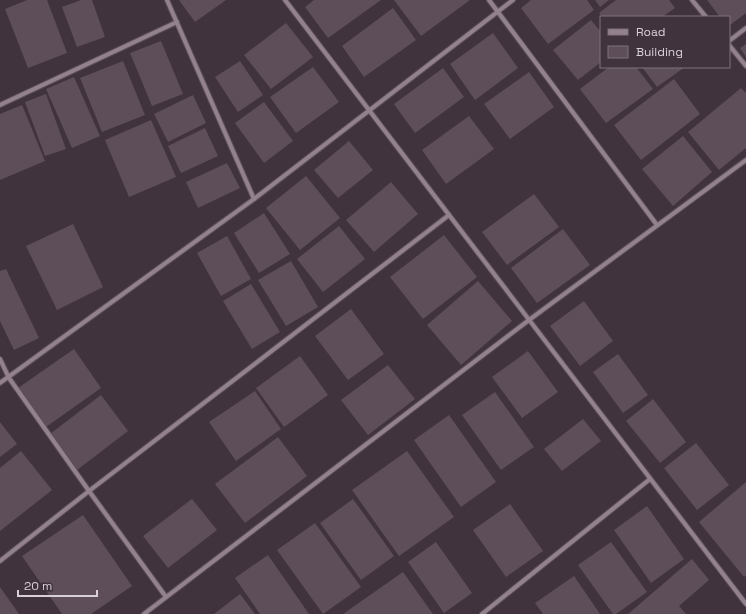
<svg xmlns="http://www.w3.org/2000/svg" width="746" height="614" font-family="'Space Grotesk',sans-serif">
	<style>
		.building { fill: #5d4e59 }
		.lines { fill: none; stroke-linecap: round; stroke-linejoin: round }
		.street-casing { stroke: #5c515a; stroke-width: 6 }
		.street { stroke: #93828e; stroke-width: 4 }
	</style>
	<rect width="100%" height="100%" fill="#41333e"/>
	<g class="building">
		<polygon points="27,0 47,0 67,53 28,68 5,9"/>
		<polygon points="81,0 92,0 105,37 77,47 62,7"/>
		<polygon points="179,0 226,0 195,22"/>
		<polygon points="314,0 381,0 328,38 305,7"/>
		<polygon points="394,0 470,0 421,36"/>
		<polygon points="531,0 587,0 594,10 548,44 521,8"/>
		<polygon points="595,0 609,0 600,7"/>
		<polygon points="616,0 669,0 675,8 662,17 602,17 599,13"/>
		<polygon points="707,0 746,0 746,13 729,26 729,17 720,17"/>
		<polygon points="393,8 416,40 364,77 342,46"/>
		<polygon points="591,20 601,32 601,62 578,80 553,50"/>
		<polygon points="286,23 313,57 271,89 244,55"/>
		<polygon points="493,33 518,68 475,100 450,64"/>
		<polygon points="161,41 183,94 152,106 130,53"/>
		<polygon points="746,44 746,57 740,48"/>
		<polygon points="123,61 145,115 102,132 80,78"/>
		<polygon points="240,61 263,95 238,112 215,77"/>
		<polygon points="313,67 339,102 296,133 270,97"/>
		<polygon points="609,67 636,67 653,89 606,123 580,89"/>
		<polygon points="642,67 685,67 657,87"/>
		<polygon points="443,68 464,97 415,133 394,104"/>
		<polygon points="529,72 554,107 510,139 484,104"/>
		<polygon points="74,77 100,136 72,148 46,89"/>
		<polygon points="674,79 700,114 641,160 614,125"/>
		<polygon points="741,88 746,93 746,148 719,170 688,132"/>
		<polygon points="46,94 66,149 45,156 25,102"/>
		<polygon points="193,95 206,123 168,142 154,114"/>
		<polygon points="264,102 293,141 264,163 235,123"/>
		<polygon points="22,105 45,161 0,180 0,114"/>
		<polygon points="469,116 494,149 446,184 422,150"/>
		<polygon points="151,120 176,177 129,197 105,140"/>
		<polygon points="205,128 218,156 181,173 168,146"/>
		<polygon points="683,136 712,172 673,206 642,169"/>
		<polygon points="349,141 373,170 338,198 314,170"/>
		<polygon points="227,163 240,188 198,208 186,182"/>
		<polygon points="306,176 340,218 300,250 266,208"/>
		<polygon points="391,182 418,214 374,252 346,220"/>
		<polygon points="534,194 559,227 507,265 482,232"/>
		<polygon points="264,213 290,254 259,273 234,233"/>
		<polygon points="73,224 103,287 57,310 26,246"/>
		<polygon points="339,226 365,259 323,292 297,259"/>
		<polygon points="563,229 590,265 537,303 511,268"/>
		<polygon points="444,235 477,277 423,319 390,277"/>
		<polygon points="227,236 251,279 221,296 197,253"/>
		<polygon points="291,261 318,307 286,326 258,280"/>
		<polygon points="6,269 39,338 14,350 0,321 0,271"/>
		<polygon points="478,281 512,321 461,365 427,325"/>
		<polygon points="251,284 280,332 252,349 223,301"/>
		<polygon points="584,301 613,341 580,366 550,326"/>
		<polygon points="351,309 384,354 348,380 315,336"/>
		<polygon points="74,349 101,388 46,427 18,388"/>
		<polygon points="528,351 558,392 522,418 492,377"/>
		<polygon points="618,354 648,395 623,413 593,372"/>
		<polygon points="300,356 328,395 284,427 256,388"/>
		<polygon points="388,365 415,399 368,435 341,400"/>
		<polygon points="255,391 281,429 236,461 209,422"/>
		<polygon points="495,392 534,447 501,470 462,415"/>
		<polygon points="101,395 128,431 77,470 50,434"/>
		<polygon points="653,399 686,442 660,463 626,421"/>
		<polygon points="449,415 496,482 461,507 414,440"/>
		<polygon points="583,419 601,441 562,471 544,449"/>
		<polygon points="0,422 17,444 0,457"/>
		<polygon points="278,437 307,476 245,523 215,484"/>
		<polygon points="696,443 729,485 697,510 664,468"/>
		<polygon points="21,451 52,490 0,531 0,468"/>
		<polygon points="407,451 454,517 399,556 352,490"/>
		<polygon points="746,482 746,575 744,577 699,522"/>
		<polygon points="192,499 217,530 168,568 143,536"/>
		<polygon points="353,499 394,556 361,580 320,523"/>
		<polygon points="510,504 543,551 506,577 473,530"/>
		<polygon points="647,506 684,559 651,583 614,530"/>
		<polygon points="83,515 132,586 91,614 62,614 22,556"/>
		<polygon points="315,523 361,587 323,614 277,550"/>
		<polygon points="436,542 472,593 444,613 408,562"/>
		<polygon points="611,542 647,592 616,614 613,614 578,565"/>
		<polygon points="268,555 309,614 260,614 235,578"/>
		<polygon points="692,559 709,580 679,606 686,614 628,614"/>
		<polygon points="403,572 433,614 343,614"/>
		<polygon points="574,576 600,614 543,614 535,603"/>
		<polygon points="0,587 19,614 0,614"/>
		<polygon points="240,594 255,614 214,614"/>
	</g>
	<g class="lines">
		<defs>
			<g id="street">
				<polyline points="167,0 254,199"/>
				<polyline points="285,0 746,604"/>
				<polyline points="489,0 657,225"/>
				<polyline points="692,0 706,17"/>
				<polyline points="729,41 746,28"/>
				<polyline points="729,45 746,66"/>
				<polyline points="0,105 177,22"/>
				<polyline points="0,359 9,378 89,491 166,597"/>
				<polyline points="0,383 254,199 513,0"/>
				<polyline points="0,561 89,491 449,215"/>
				<polyline points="144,614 529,320 746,160"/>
				<polyline points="482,614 650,479"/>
			</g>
		</defs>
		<use href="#street" class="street-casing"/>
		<use href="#street" class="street"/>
	</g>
	<rect x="600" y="16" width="130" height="52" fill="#41333e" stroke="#7e727b"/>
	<rect x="608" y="29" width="20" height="6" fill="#93828e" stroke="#7e727b"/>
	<text x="636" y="36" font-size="12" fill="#d9d0d7">Road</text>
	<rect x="608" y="46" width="20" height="12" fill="#5d4e59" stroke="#7e727b"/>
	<text x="636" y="56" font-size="12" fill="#d9d0d7">Building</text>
	<path d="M18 590v6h79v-6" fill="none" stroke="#d9d0d7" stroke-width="2"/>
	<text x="24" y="590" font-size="12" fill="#d9d0d7" stroke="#41333e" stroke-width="3" paint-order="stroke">20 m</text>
</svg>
